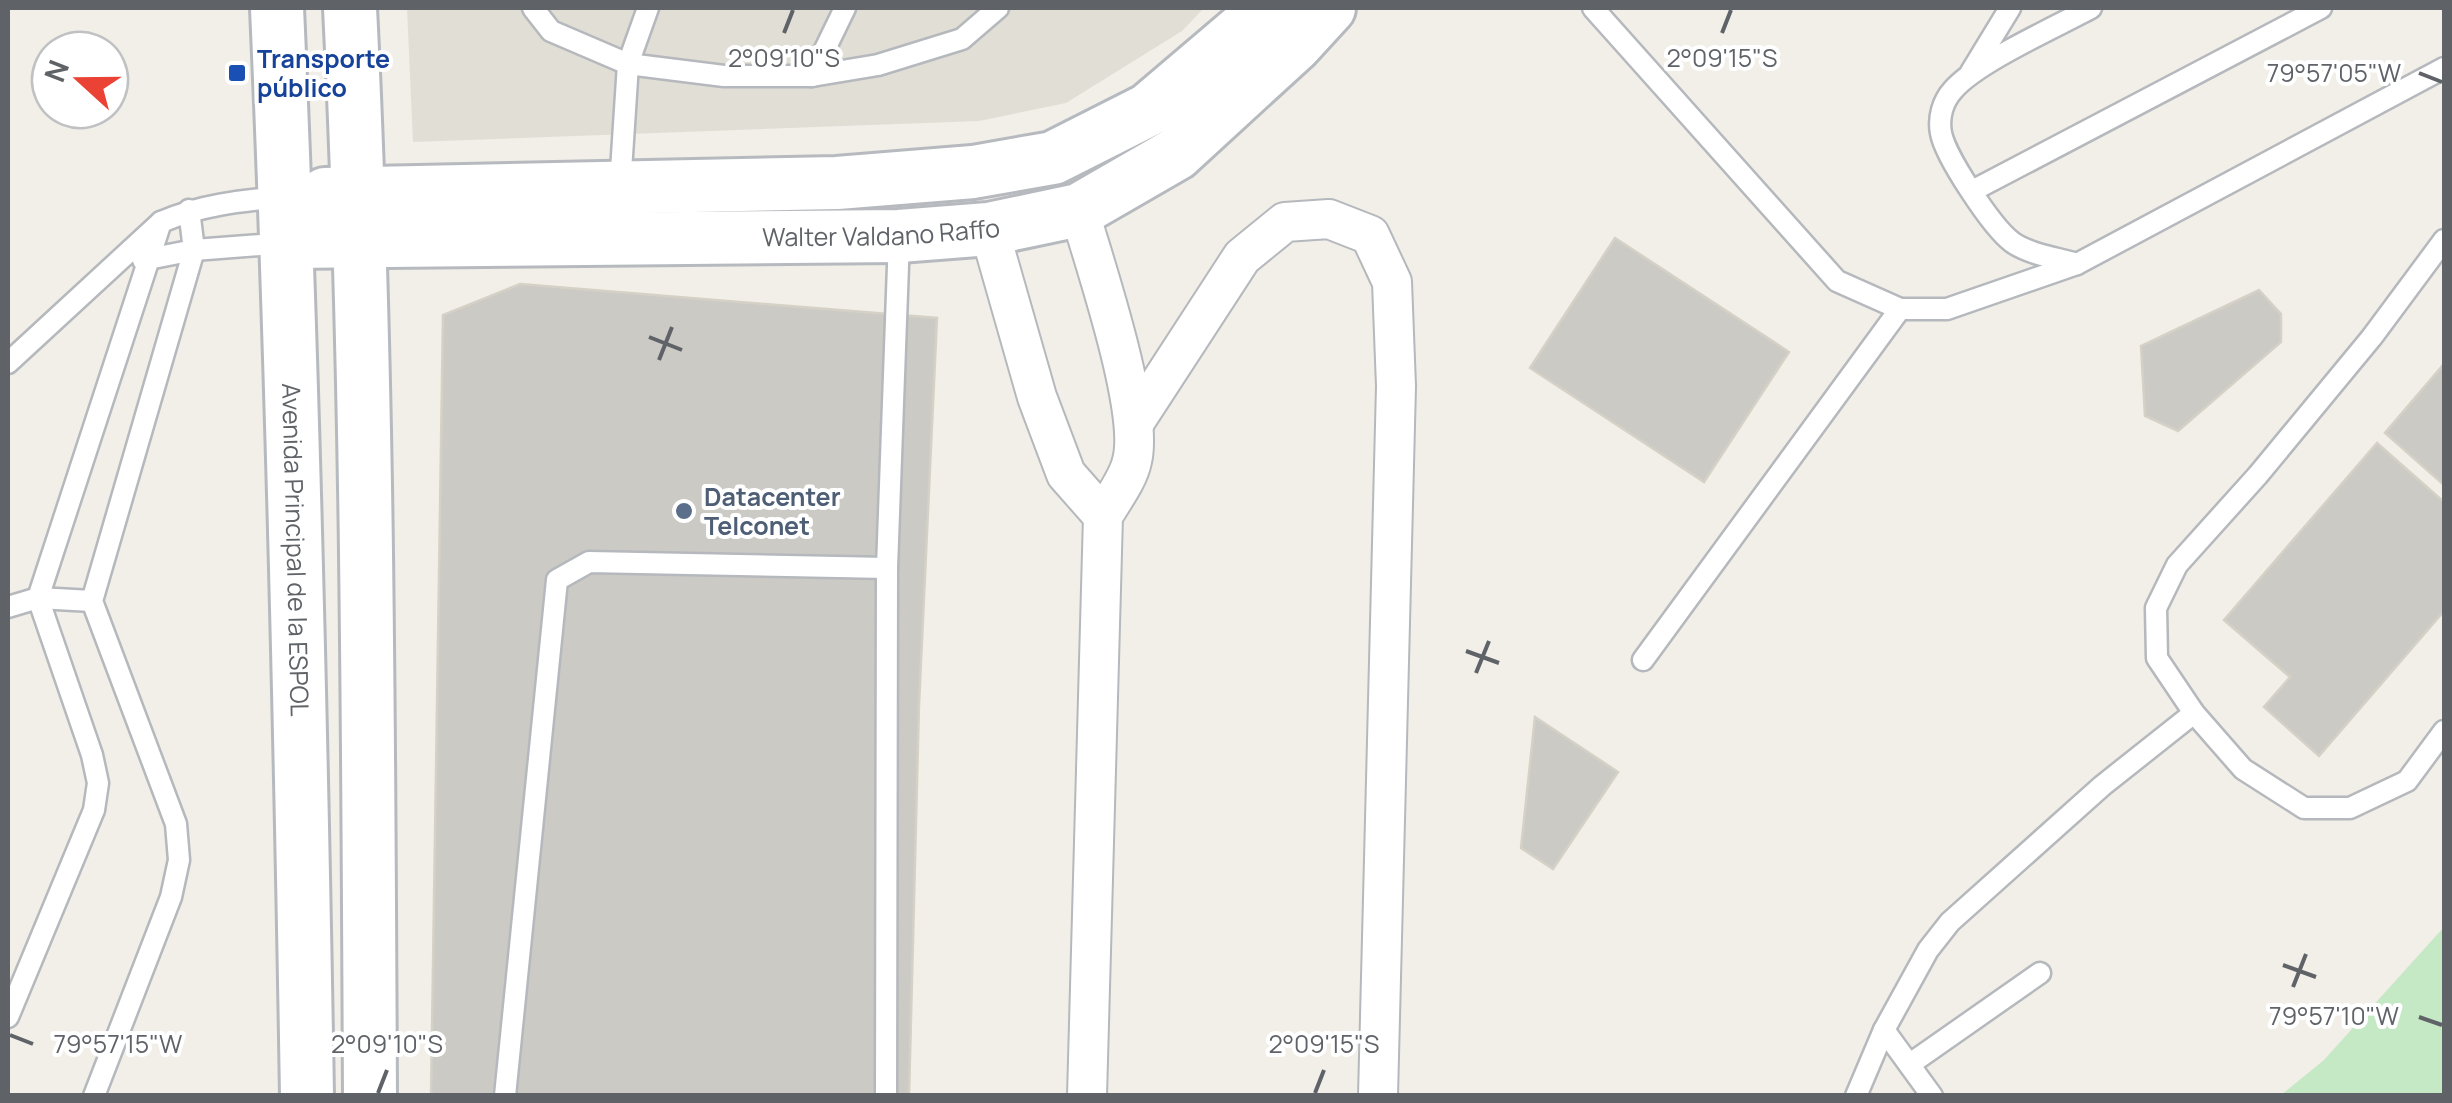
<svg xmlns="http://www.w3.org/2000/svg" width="2452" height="1103" font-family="Manrope,sans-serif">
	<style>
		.education { fill: #e1ded6 }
		.green { fill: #c5e8c5 }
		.building { fill: #cccac5; stroke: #d6d1c6; stroke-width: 2.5 }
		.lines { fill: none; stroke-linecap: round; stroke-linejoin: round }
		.lane-casing { stroke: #b5b8bc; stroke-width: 25 }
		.street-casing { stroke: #b5b8bc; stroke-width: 42 }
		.secondary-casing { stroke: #b6babf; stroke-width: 58 }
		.lane { stroke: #fff; stroke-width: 20 }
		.street { stroke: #fff; stroke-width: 38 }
		.secondary { stroke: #fff; stroke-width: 52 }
		.ticks { fill: none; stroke: #5f6368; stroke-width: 4 }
		.transit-dot { fill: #1a4fb4; stroke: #fff; stroke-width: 4 }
		.service-dot { fill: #5c6f8a; stroke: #fff; stroke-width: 4 }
		.labels { text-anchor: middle; stroke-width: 8; stroke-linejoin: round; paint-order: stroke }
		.transit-label { font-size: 25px; font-weight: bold; fill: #164399; stroke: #fff; text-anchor: start }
		.street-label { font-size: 25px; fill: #5f6368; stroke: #fff }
		.service-label { font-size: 25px; font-weight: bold; fill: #4e5e75; stroke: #fff; text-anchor: start }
		.ticks-label { font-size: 25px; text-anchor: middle; fill: #5f6368; stroke: #fff; stroke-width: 8; stroke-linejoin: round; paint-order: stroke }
	</style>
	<rect width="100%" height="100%" fill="#f1efe8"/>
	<polygon class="education" points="407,8 1204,8 1182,31 1066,103 979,121 413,142"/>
	<polygon class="green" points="2444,927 2444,1095 2281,1095 2324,1060"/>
	<g class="building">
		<polygon points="1615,238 1789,352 1704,482 1530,368"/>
		<polygon points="520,284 937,318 919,705 909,1096 431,1096 443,315"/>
		<polygon points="2259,290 2281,314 2281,342 2178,431 2145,416 2141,346"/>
		<polygon points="2444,364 2444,485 2385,433"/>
		<polygon points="2377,443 2444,502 2444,611 2319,756 2264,707 2290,677 2224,620"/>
		<polygon points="1535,717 1618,772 1553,869 1521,848"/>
	</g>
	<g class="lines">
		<defs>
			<g id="lane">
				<polyline points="533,8 551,31 628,64 724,76 812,76 878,65 962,39 998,8"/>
				<polyline points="1593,8 1837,281 1900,309 1947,309 2077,264 2444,68"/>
				<polyline points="1971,72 2010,8"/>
				<polyline points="812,76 845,8"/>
				<polyline points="620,186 628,64 648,8"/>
				<polyline points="1972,191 2321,8"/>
				<polyline points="2444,240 2372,337 2258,475 2177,565 2156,608 2157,658 2194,713 2243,769 2304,808 2350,808 2407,781 2444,731"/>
				<polyline points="143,260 194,250 287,243"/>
				<path d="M2077,264C2057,258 2028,254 2012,242C1992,227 1945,156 1941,133C1938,117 1943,101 1953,90C1977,62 2056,27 2091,8"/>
				<path d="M8,363L161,222C201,205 239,201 282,197"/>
				<polyline points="8,607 38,598 92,601"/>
				<polyline points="1643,660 1900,309"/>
				<polyline points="8,1017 94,810 98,783 92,755 38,598 161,222"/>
				<polyline points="1884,1030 1932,1096"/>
				<polyline points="1910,1064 2040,973"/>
				<polyline points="94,1096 171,897 179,860 176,824 92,601 194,250 189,210"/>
				<polyline points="505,1096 557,580 589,562 887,568"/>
				<polyline points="886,1096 887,568 899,238"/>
				<polyline points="1856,1096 1884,1030 1928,950 1950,922 2102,786 2194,713"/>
			</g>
			<g id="street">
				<path d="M1079,210C1095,265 1145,411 1132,461C1128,480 1112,500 1103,516L1087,1096"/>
				<polyline points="989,229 1037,397 1066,474 1103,516"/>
				<polyline points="1134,423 1242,257 1285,222 1329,219 1370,235 1392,282 1396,386 1378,1096"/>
			</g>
			<g id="secondary">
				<path id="s1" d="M277,8C293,370 301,733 307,1096"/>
				<path d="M350,8C368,370 368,733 370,1096"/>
				<polyline points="325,194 837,183 973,172 1053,158 1148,110 1268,8"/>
				<path id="s2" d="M289,242L899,236L989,229L1079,210L1176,154L1296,44L1329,8"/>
			</g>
		</defs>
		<use href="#lane" class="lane-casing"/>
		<use href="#street" class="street-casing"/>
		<use href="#secondary" class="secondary-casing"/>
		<use href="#lane" class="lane"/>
		<use href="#street" class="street"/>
		<use href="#secondary" class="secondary"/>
	</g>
	<path class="ticks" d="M784,33L793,10M1722,33L1731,10M2419,73L2442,82M649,337L682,350M659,360L672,327M1466,651L1499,663M1476,673L1489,641M2283,965L2316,977M2293,987L2306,954M2419,1017L2442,1025M10,1035L33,1044M378,1093L387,1070M1315,1093L1324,1070"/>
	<rect class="transit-dot" x="227" y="63" width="20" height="20" rx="5"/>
	<circle class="service-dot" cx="684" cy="511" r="10"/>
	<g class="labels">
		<g class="transit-label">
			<text x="257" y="68">Transporte<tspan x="257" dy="29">público</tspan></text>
		</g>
		<g class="street-label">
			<text dy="9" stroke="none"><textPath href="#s2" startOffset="592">Walter Valdano Raffo</textPath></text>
			<text dy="9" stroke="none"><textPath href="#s1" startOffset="542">Avenida Principal de la ESPOL</textPath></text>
		</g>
		<g class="service-label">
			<text x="704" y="506">Datacenter<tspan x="704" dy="29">Telconet</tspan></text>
		</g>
	</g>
	<g class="ticks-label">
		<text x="784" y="67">2°09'10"S</text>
		<text x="1722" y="67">2°09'15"S</text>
		<text x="2334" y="82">79°57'05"W</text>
		<text x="2334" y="1025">79°57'10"W</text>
		<text x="118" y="1053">79°57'15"W</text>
		<text x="387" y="1053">2°09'10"S</text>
		<text x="1324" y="1053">2°09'15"S</text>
	</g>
	<rect width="2452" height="1103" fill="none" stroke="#5f6368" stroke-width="20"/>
	<g transform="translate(80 80) rotate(291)"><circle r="48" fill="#ffffff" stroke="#bfc1c3" stroke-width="2.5"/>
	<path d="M0-8L18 38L0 25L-18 38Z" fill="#ea4335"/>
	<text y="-15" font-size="28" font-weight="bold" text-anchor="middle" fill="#5f6368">N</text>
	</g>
</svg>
